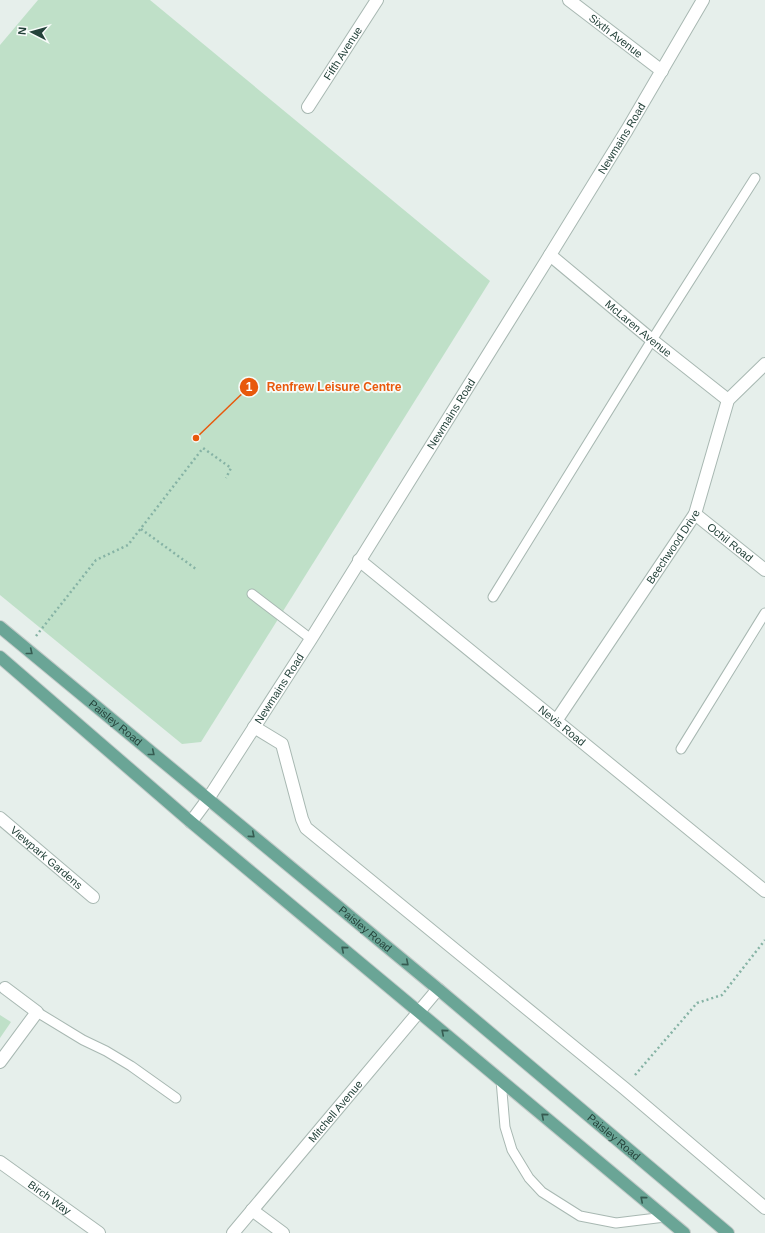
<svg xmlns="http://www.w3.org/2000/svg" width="765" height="1233" font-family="Helvetica,sans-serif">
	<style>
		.green { fill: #bfe0c8 }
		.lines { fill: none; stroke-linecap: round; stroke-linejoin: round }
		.service-casing { stroke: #a8b8b2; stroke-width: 11 }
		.minor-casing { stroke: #a8b8b2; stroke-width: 14 }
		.primary-casing { stroke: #c2cac8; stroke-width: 14 }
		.path { stroke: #86b3a5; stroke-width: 2.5; stroke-dasharray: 2 3; stroke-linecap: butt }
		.service { stroke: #fff; stroke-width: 9 }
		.minor { stroke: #fff; stroke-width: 12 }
		.primary { stroke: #6aa596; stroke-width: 12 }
		.oneway { stroke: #365b51 }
		.labels { text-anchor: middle; stroke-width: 3.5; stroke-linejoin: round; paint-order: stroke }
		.street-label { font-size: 11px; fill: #24423a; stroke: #f7fbf9 }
		.leader { fill: none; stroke: #e8590c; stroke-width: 1.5 }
		.callout-dot { fill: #e8590c; stroke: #f7fbf9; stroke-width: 1.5 }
		.mark-label { font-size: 12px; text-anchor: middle; font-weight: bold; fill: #fff }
		.callout-label { font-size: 12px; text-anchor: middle; font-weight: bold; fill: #e8590c; stroke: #f7fbf9; stroke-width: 3.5; stroke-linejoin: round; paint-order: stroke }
	</style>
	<rect width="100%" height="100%" fill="#e6efeb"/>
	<g class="green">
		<polygon points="38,0 150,0 490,281 201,742 182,744 0,595 0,45"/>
		<polygon points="0,1015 11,1022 0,1038"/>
	</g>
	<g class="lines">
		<defs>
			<g id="service">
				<polyline points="252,594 311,639"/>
				<polyline points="493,597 652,340 755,178"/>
				<polyline points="681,749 765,613"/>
				<polyline points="37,1012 83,1040 106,1051 131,1066 176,1098"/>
				<polyline points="501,1080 505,1127 512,1150 529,1178 542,1192 580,1216 616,1223 665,1217"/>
			</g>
			<g id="minor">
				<path id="s1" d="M569,0L662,71"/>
				<path id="s2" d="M308,107L377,0"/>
				<path id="s3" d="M550,255L652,340L728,400"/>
				<path id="s4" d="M695,514L765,570"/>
				<path id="s5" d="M359,560L765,891"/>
				<path id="s6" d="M556,721L695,514L728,400L765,364"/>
				<polyline points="254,727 282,744 302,819 306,828 624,1088 765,1208"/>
				<path id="s7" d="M0,818L93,897"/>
				<path id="s8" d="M191,822L208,799L311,639L550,255L627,130L703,0"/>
				<polyline points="0,1062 37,1012 5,988"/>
				<path id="s9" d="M0,1162L99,1233"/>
				<polyline points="252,1210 283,1233"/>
				<path id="s10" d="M233,1233L438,989"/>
			</g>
			<g id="primary">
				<path id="s11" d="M0,627L438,989L728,1233"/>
				<polyline points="0,657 191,822 684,1233"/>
			</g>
		</defs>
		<use href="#service" class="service-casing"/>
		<use href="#minor" class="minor-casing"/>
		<use href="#primary" class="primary-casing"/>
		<g class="path">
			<polyline points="141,529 196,569"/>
			<polyline points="36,636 96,560 128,545 203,448 231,468 226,478"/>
			<polyline points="635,1075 697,1003 722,995 765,940"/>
		</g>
		<use href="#service" class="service"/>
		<use href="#minor" class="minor"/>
		<use href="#primary" class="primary"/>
	</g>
	<defs><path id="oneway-chevron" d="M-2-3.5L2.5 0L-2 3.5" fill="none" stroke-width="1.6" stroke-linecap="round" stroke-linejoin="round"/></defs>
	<g class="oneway">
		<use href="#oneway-chevron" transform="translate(30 652) rotate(39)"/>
		<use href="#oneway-chevron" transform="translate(152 753) rotate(39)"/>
		<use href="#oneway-chevron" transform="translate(252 835) rotate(40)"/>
		<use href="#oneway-chevron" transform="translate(344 949) rotate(-140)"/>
		<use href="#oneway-chevron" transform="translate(406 963) rotate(40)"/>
		<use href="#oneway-chevron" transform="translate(444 1032) rotate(-140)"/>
		<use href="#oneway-chevron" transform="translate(544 1116) rotate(-140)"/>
		<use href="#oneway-chevron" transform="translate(643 1199) rotate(-140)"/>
	</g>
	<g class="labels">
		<g class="street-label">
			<text dy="4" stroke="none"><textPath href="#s1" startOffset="59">Sixth Avenue</textPath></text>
			<text dy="4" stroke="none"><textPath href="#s2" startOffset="64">Fifth Avenue</textPath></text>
			<text dy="4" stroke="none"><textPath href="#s8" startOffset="808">Newmains Road</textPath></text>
			<text dy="4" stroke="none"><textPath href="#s3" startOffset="115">McLaren Avenue</textPath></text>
			<text dy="4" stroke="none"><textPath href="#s8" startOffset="484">Newmains Road</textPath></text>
			<text dy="4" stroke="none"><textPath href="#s4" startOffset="45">Ochil Road</textPath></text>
			<text dy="4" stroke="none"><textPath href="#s6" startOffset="210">Beechwood Drive</textPath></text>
			<text dy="4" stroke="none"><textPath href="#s8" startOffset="160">Newmains Road</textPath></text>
			<text dy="4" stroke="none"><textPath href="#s11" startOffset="150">Paisley Road</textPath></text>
			<text dy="4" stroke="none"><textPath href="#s5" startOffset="262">Nevis Road</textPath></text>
			<text dy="4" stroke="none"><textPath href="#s7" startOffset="61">Viewpark Gardens</textPath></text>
			<text dy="4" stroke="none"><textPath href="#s11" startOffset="474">Paisley Road</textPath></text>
			<text dy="4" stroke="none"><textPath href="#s10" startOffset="159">Mitchell Avenue</textPath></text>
			<text dy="4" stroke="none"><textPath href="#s11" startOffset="798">Paisley Road</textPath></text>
			<text dy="4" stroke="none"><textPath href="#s9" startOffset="61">Birch Way</textPath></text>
		</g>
	</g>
	<path class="leader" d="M196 438L249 387"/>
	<g class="callout-dot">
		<circle cx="196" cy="438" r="4"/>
		<circle cx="249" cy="387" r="10"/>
	</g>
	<g class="mark-label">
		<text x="249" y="391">1</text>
	</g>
	<g class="callout-label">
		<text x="334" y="391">Renfrew Leisure Centre</text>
	</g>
	<g transform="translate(32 32) rotate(276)" stroke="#f7fbf9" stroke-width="3" paint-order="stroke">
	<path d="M0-3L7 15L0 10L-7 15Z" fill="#24423a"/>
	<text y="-6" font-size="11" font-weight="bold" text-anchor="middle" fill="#24423a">N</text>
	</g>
</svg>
